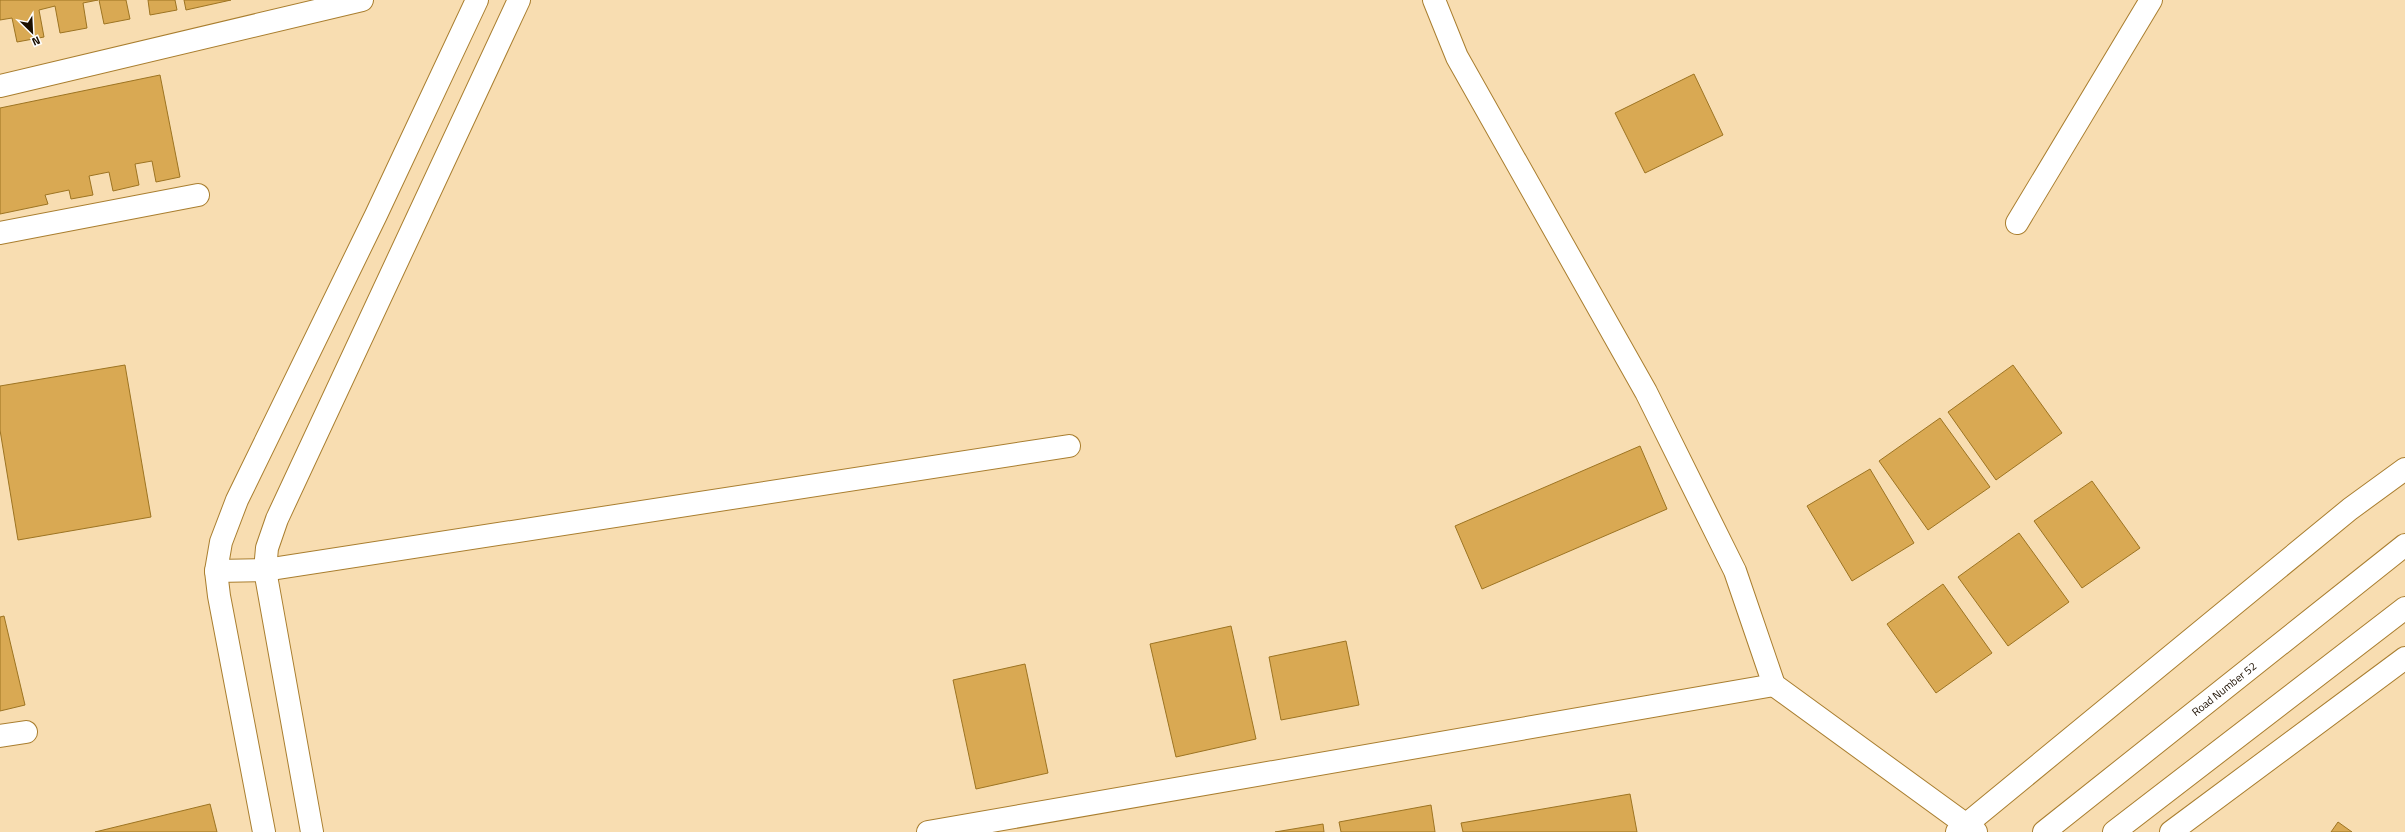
<svg xmlns="http://www.w3.org/2000/svg" width="2405" height="832" font-family="'Titillium Web',sans-serif">
	<style>
		.building { fill: #d9a953; stroke: #9d7422 }
		.lines { fill: none; stroke-linecap: round; stroke-linejoin: round }
		.street-casing { stroke: #a97e2f; stroke-width: 24 }
		.secondary-casing { stroke: #a97e2f; stroke-width: 24 }
		.street { stroke: #fff; stroke-width: 22 }
		.secondary { stroke: #fff; stroke-width: 22 }
		.labels { text-anchor: middle; stroke-width: 3; stroke-linejoin: round; paint-order: stroke }
		.street-label { font-size: 11px; fill: #1c0f00; stroke: #fff }
	</style>
	<rect width="100%" height="100%" fill="#f8ddb1"/>
	<g class="building">
		<polygon points="0,0 98,0 83,3 87,28 60,33 55,6 39,10 44,37 17,42 12,18 0,20"/>
		<polygon points="99,0 126,0 130,19 104,24"/>
		<polygon points="148,0 175,0 177,10 150,15"/>
		<polygon points="184,0 231,0 186,10"/>
		<polygon points="1694,74 1723,135 1645,173 1615,113"/>
		<polygon points="160,75 180,177 156,182 152,161 135,164 139,185 113,191 109,172 89,176 93,195 71,199 69,190 45,195 48,204 0,214 0,108"/>
		<polygon points="125,365 151,517 18,540 0,430 0,386"/>
		<polygon points="2013,365 2062,433 1996,480 1948,412"/>
		<polygon points="1940,418 1990,487 1928,530 1879,461"/>
		<polygon points="1640,446 1667,509 1482,589 1455,526"/>
		<polygon points="1870,469 1914,543 1852,581 1807,506"/>
		<polygon points="2092,481 2140,548 2082,588 2034,521"/>
		<polygon points="2019,533 2069,602 2008,646 1958,577"/>
		<polygon points="1943,584 1992,653 1936,693 1887,624"/>
		<polygon points="4,616 25,705 0,711 0,617"/>
		<polygon points="1231,626 1256,739 1176,757 1150,644"/>
		<polygon points="1346,641 1359,705 1281,720 1269,657"/>
		<polygon points="1025,664 1048,773 976,789 953,680"/>
		<polygon points="1630,794 1637,832 1463,832 1461,823"/>
		<polygon points="210,804 217,832 95,832"/>
		<polygon points="1431,805 1435,832 1341,832 1339,822"/>
		<polygon points="2338,822 2352,832 2331,832"/>
		<polygon points="1323,824 1324,832 1275,832"/>
	</g>
	<g class="lines">
		<defs>
			<g id="street">
				<polyline points="1434,0 1457,57 1646,392 1735,571 1774,685 1976,832"/>
				<polyline points="0,86 362,0"/>
				<polyline points="2017,223 2151,0"/>
				<polyline points="0,233 198,195"/>
				<polyline points="216,571 265,570 1069,446"/>
				<polyline points="0,736 26,732"/>
				<polyline points="928,832 1774,685"/>
				<polyline points="1957,832 2350,509 2405,469"/>
				<polyline points="2171,832 2405,658"/>
			</g>
			<g id="secondary">
				<polyline points="264,832 219,596 216,571 221,542 237,500 376,215 477,0"/>
				<polyline points="312,832 265,570 267,548 277,519 519,0"/>
				<path id="s1" d="M2044,832L2405,545"/>
				<polyline points="2114,832 2405,608"/>
			</g>
		</defs>
		<use href="#street" class="street-casing"/>
		<use href="#secondary" class="secondary-casing"/>
		<use href="#street" class="street"/>
		<use href="#secondary" class="secondary"/>
	</g>
	<g class="labels">
		<g class="street-label">
			<text dy="4" stroke="none"><textPath href="#s1" startOffset="230">Road Number 52</textPath></text>
		</g>
	</g>
	<g transform="translate(32 32) rotate(156)" stroke="#ffffff" stroke-width="3" paint-order="stroke">
	<path d="M0-3L7 15L0 10L-7 15Z" fill="#1c0f00"/>
	<text y="-6" font-size="11" font-weight="bold" text-anchor="middle" fill="#1c0f00">N</text>
	</g>
</svg>
